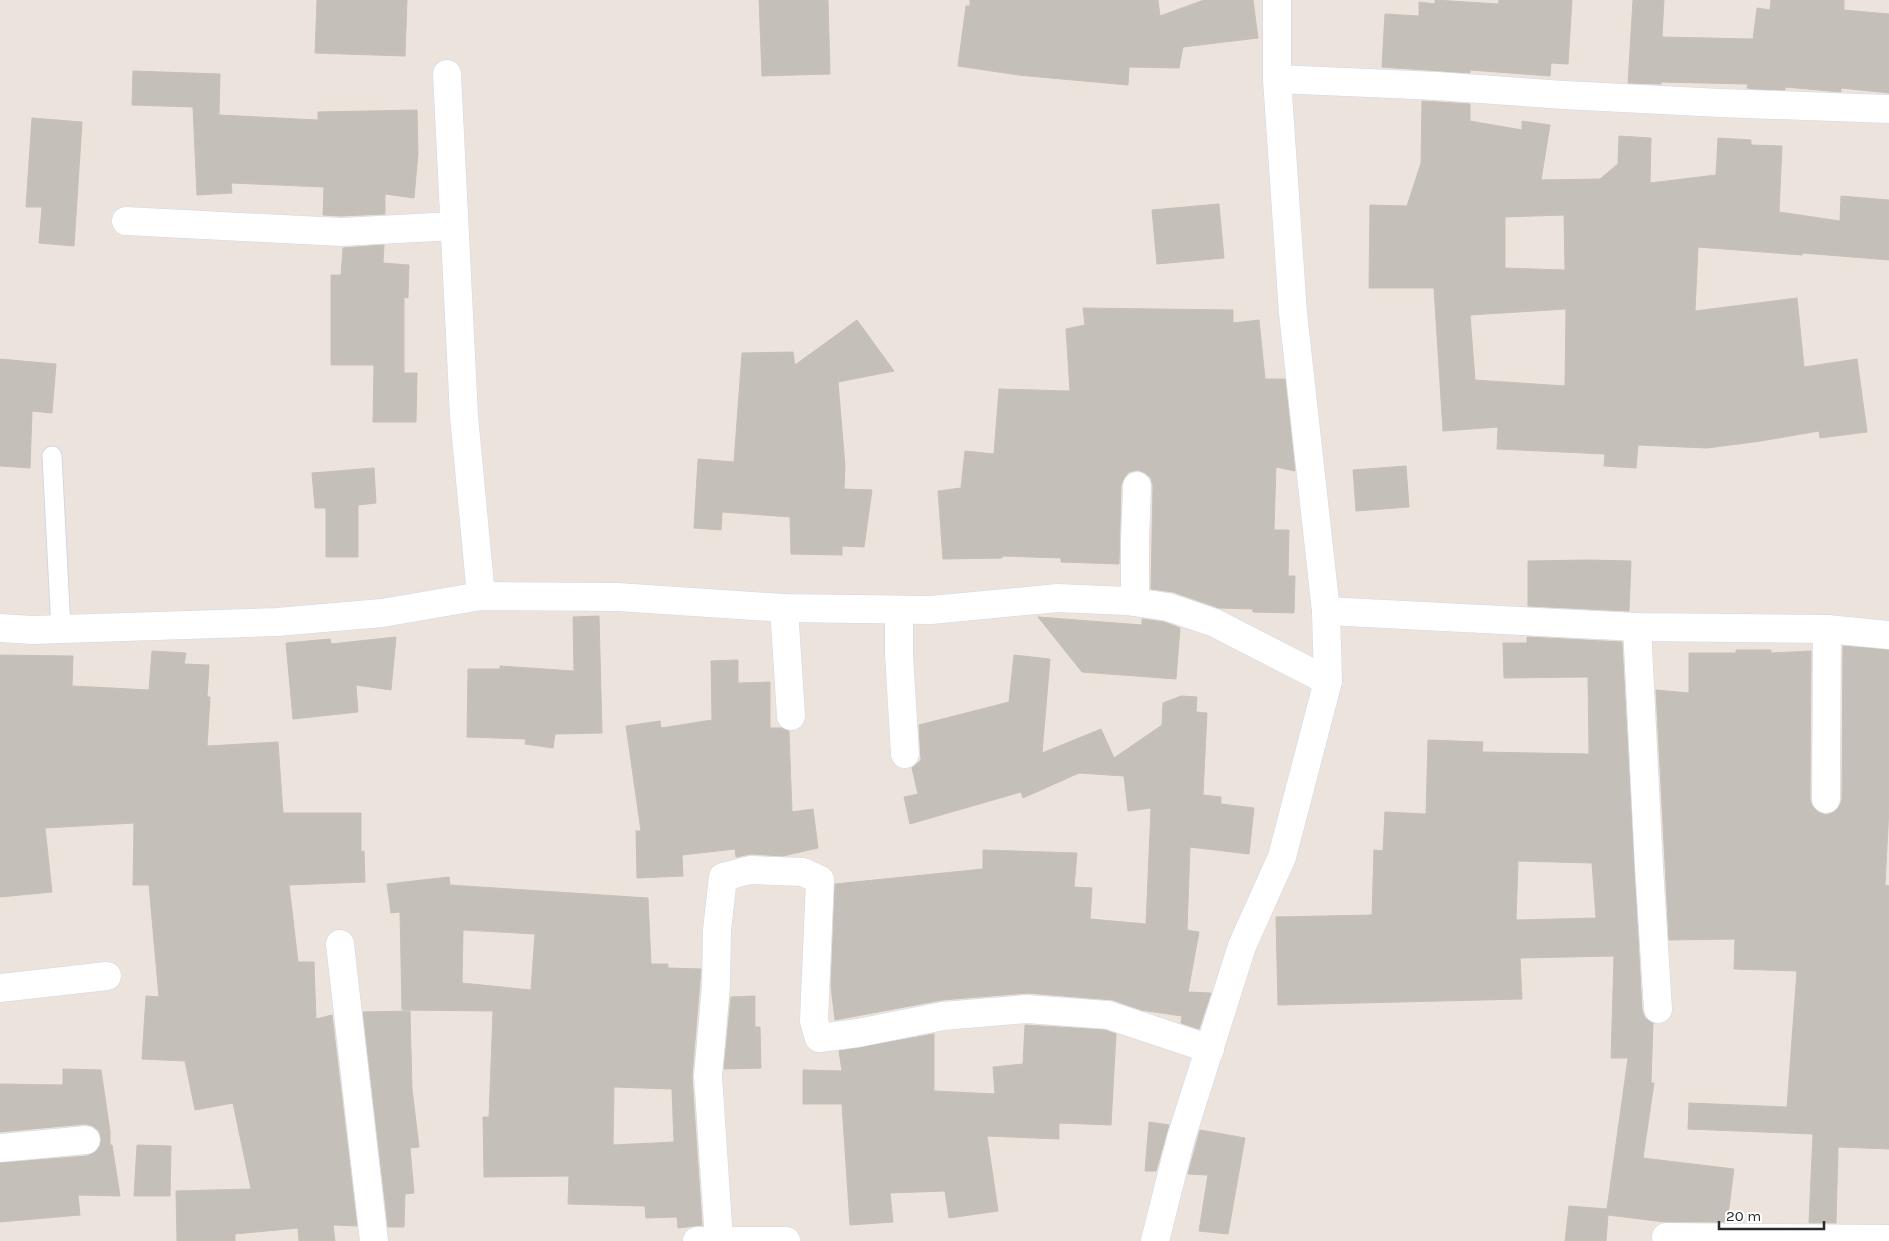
<svg xmlns="http://www.w3.org/2000/svg" width="1889" height="1241" font-family="Karla,sans-serif">
	<style>
		.building { fill: #c4bfb8; stroke: #c8c0b6; fill-rule: evenodd }
		.lines { fill: none; stroke-linecap: round; stroke-linejoin: round }
		.service-casing { stroke: #d2d6e3; stroke-width: 21 }
		.minor-casing { stroke: #d2d6e3; stroke-width: 29 }
		.service { stroke: #fff; stroke-width: 19 }
		.minor { stroke: #fff; stroke-width: 28 }
	</style>
	<rect width="100%" height="100%" fill="#ece4dc"/>
	<g class="building">
		<polygon points="317,0 407,0 405,56 315,53"/>
		<polygon points="759,0 828,0 830,74 762,76"/>
		<polygon points="970,0 1158,0 1160,16 1204,0 1253,0 1258,38 1183,47 1179,68 1129,67 1128,85 1018,75 958,66 966,6 970,6"/>
		<polygon points="1435,0 1498,4 1499,0 1572,0 1568,64 1551,63 1550,76 1470,70 1470,73 1382,67 1385,14 1419,16 1419,2 1435,4"/>
		<polygon points="1633,0 1664,0 1662,37 1753,39 1757,8 1770,10 1771,0 1844,0 1844,10 1889,14 1889,93 1841,88 1841,92 1785,87 1785,90 1754,89 1747,88 1748,84 1661,82 1661,84 1628,83"/>
		<polygon points="133,71 220,74 219,115 318,120 318,112 417,110 418,153 414,198 385,194 385,214 341,216 323,215 324,187 231,183 232,193 197,195 193,107 132,105"/>
		<path d="M1422,101L1470,104V121L1522,130V121L1550,125L1541,180L1600,179L1618,164L1619,136L1651,138L1650,183L1716,175L1718,138L1751,140V145L1782,146L1779,212L1840,221L1841,196L1889,200V260L1803,253L1802,255L1698,247L1695,311L1797,298L1804,367L1857,359L1867,432L1820,438L1819,431L1761,441L1707,448L1638,445L1636,468L1604,466L1605,454L1497,449L1498,427L1443,431L1434,288H1369L1370,205L1407,206L1421,163ZM1564,215L1565,270L1505,268V217ZM1566,309L1565,386L1475,380L1470,315Z"/>
		<polygon points="32,118 82,122 74,246 39,243 42,207 26,207"/>
		<polygon points="1219,204 1224,258 1157,264 1152,210"/>
		<polygon points="384,245 383,263 409,265 408,298 404,297 404,373 417,373 416,422 373,422 374,365 331,365 331,275 341,275 343,248"/>
		<polygon points="1083,308 1233,310 1233,323 1259,320 1265,379 1285,379 1295,471 1276,467 1274,530 1289,530 1288,576 1295,576 1294,613 1253,612 1253,609 1219,608 1173,592 1151,589 1153,486 1151,478 1145,473 1138,470 1129,472 1124,478 1121,485 1119,564 1061,562 1061,558 1002,556 1002,558 943,559 938,491 961,488 965,451 994,454 999,389 1070,391 1066,329 1085,325"/>
		<polygon points="857,320 894,371 838,382 845,466 844,489 872,490 864,547 842,546 842,555 791,554 790,517 722,512 721,530 694,528 698,459 734,462 742,353 793,352 795,365"/>
		<polygon points="0,359 56,364 52,413 32,411 30,468 0,466"/>
		<polygon points="1406,466 1409,507 1356,511 1353,470"/>
		<polygon points="374,468 376,503 358,505 358,557 326,557 326,508 315,508 312,473"/>
		<polygon points="1588,560 1631,561 1629,611 1528,606 1528,561"/>
		<polygon points="599,616 602,733 555,734 553,748 525,744 526,739 467,737 468,669 500,669 500,666 574,671 573,617"/>
		<polygon points="1038,617 1142,625 1142,619 1164,622 1180,628 1176,679 1082,672"/>
		<polygon points="396,637 391,690 356,685 358,712 293,719 286,643 330,639 331,644"/>
		<path d="M1527,637L1622,642L1642,1010L1645,1018L1653,1023L1651,1083H1654L1643,1158L1734,1169L1727,1222H1665L1608,1215L1606,1241H1565L1569,1206L1607,1209L1628,1058H1611L1614,956L1520,958L1522,999L1278,1005L1276,917L1372,915L1374,850L1383,851L1385,812L1426,814L1428,740L1483,742L1482,752L1589,754L1588,677L1504,678L1503,643H1527ZM1518,861L1592,863L1596,918L1516,920Z"/>
		<polygon points="1843,646 1889,650 1889,808 1885,885 1889,886 1889,1149 1838,1147 1836,1223 1809,1223 1813,1134 1688,1129 1689,1103 1787,1107 1797,971 1734,969 1735,939 1669,940 1656,690 1689,693 1689,653 1736,653 1736,650 1771,650 1771,653 1811,651 1810,799 1812,806 1818,812 1826,815 1834,812 1839,807 1842,799"/>
		<polygon points="152,651 186,653 184,664 209,665 207,697 210,697 207,746 278,742 283,813 361,813 361,852 364,851 365,882 289,885 298,962 314,962 316,1019 332,1015 357,1226 333,1225 335,1241 299,1241 298,1228 235,1234 235,1241 177,1241 176,1191 251,1189 233,1103 195,1110 185,1061 142,1059 146,996 159,997 149,885 133,885 134,823 45,828 52,892 0,897 0,655 73,656 72,686 149,690"/>
		<polygon points="1014,655 1050,659 1042,753 1101,729 1114,758 1162,725 1163,703 1181,696 1197,697 1196,712 1207,713 1203,795 1221,797 1221,804 1254,808 1249,854 1190,847 1187,930 1199,932 1188,992 1211,993 1199,1029 1181,1023 1182,1016 1141,1010 1113,1000 1028,993 942,1000 835,1020 831,987 835,884 983,869 983,850 1077,853 1074,887 1092,888 1090,919 1146,924 1151,808 1128,811 1124,776 1079,773 1023,798 1021,792 910,824 904,797 918,794 912,768 921,760 919,725 1009,702"/>
		<polygon points="738,660 738,683 770,682 770,728 781,728 789,731 792,812 813,809 818,848 783,856 751,854 736,857 735,849 682,855 683,876 637,878 636,831 641,831 626,726 660,721 661,728 712,720 711,661"/>
		<path d="M449,877L450,885L648,898L651,964H668V968L701,969L692,1077L702,1225L678,1228L677,1217L646,1218L645,1206L568,1204L569,1176L484,1177L483,1117H489L493,1011L402,1010L400,912L391,913L387,884ZM463,930L535,934L531,990L462,983ZM614,1087L672,1089L674,1142L613,1145Z"/>
		<polygon points="755,996 755,1027 760,1027 761,1068 724,1069 731,997"/>
		<polygon points="410,1011 412,1089 419,1147 410,1148 414,1193 405,1194 404,1227 388,1227 363,1012"/>
		<polygon points="1025,1025 1105,1030 1116,1034 1111,1125 1059,1123 1059,1139 987,1136 998,1211 949,1218 945,1191 890,1193 893,1222 850,1225 842,1104 803,1104 803,1070 842,1071 839,1051 934,1034 934,1091 995,1094 993,1067 1023,1064"/>
		<polygon points="63,1069 101,1070 110,1132 110,1145 112,1145 120,1196 78,1195 80,1215 0,1222 0,1163 87,1156 95,1152 100,1146 101,1138 99,1131 93,1126 85,1124 0,1132 0,1084 63,1085"/>
		<polygon points="1149,1122 1169,1125 1156,1171 1145,1171"/>
		<polygon points="1200,1130 1245,1138 1228,1234 1199,1231 1208,1175 1188,1174"/>
		<polygon points="137,1145 171,1146 170,1196 134,1196"/>
	</g>
	<g class="lines">
		<defs>
			<polyline id="service" points="52,456 61,629"/>
			<g id="minor">
				<polyline points="447,74 464,416 481,596"/>
				<polyline points="1277,79 1437,86 1564,95 1720,103 1889,109"/>
				<polyline points="126,221 341,232 454,226"/>
				<polyline points="1135,602 1135,542 1137,486"/>
				<polyline points="784,608 791,716"/>
				<polyline points="899,610 899,654 905,754"/>
				<polyline points="1326,611 1637,627 1827,629 1889,635"/>
				<polyline points="1637,627 1649,868 1658,1009"/>
				<polyline points="0,628 32,630 277,622 382,613 481,596 618,597 784,608 931,610 1058,598 1127,601 1168,607 1215,623 1328,681"/>
				<polyline points="1826,799 1827,629"/>
				<polyline points="340,944 374,1241"/>
				<polyline points="0,988 107,976"/>
				<polyline points="0,1148 86,1140"/>
				<polyline points="1666,1237 1889,1239"/>
				<polyline points="719,1240 708,1076 716,986 717,930 723,877 750,870 803,872 820,880 814,1021 819,1038 858,1033 943,1016 1027,1009 1108,1015 1210,1049"/>
				<polyline points="697,1241 786,1241"/>
				<polyline points="1155,1241 1181,1138 1242,946 1282,857 1328,681 1326,611 1293,313 1277,79 1277,0"/>
			</g>
		</defs>
		<use href="#service" class="service-casing"/>
		<use href="#minor" class="minor-casing"/>
		<use href="#service" class="service"/>
		<use href="#minor" class="minor"/>
	</g>
	<path d="M1719 1221v8h105v-8" fill="none" stroke="#2a2a2a" stroke-width="2.5"/>
	<text x="1726" y="1221" font-size="15" fill="#2a2a2a" stroke="#ffffff" stroke-width="4" paint-order="stroke">20 m</text>
</svg>
